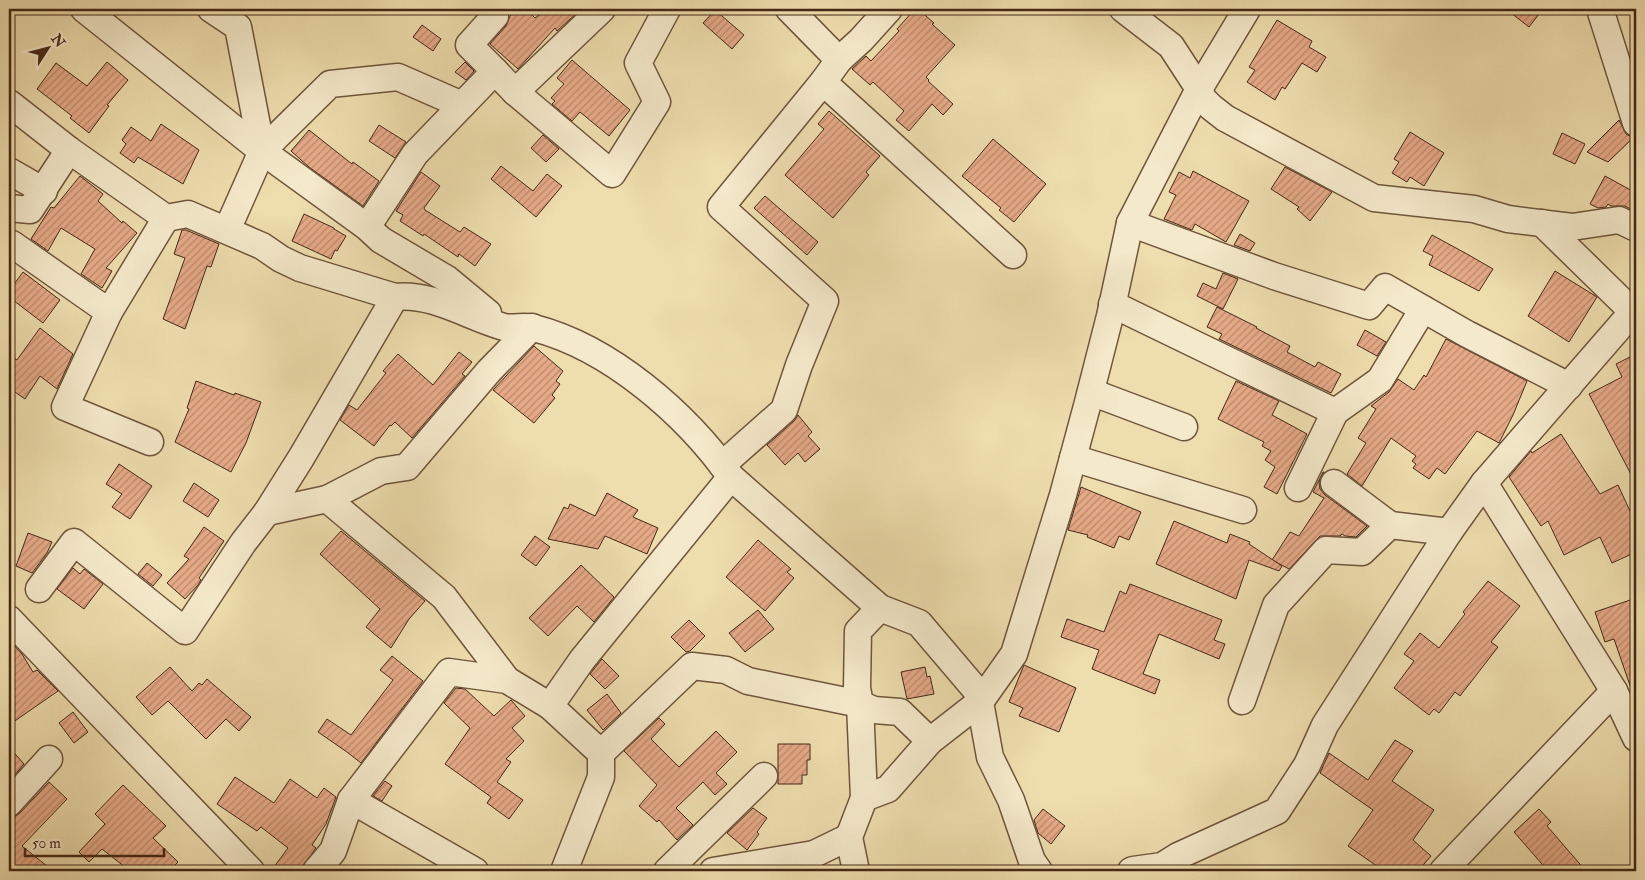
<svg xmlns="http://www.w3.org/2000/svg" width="1645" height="880" font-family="'IM FELL Double Pica',serif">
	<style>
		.building { fill: url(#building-hatch); stroke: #452817 }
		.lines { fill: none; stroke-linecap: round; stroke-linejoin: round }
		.minor-casing { stroke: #6f553c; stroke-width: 29 }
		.minor { stroke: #f4e9ca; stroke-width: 26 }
	</style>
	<defs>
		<pattern id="building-hatch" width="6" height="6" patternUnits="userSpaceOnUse" patternTransform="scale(1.25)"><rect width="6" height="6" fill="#e6aa87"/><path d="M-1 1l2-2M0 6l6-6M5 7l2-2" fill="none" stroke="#bc8a6d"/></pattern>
	</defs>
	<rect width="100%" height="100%" fill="#eeddad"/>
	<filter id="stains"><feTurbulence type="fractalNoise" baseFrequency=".004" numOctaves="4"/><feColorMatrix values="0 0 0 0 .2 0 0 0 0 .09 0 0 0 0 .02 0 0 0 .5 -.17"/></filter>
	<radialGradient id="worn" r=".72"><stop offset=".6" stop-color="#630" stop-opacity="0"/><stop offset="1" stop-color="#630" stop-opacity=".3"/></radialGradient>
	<g class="building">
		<polygon points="517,9 526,9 535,18 547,9 581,9 557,31 555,28 518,69 490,44 506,26 510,16"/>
		<polygon points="915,9 918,9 934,23 932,24 955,45 926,77 929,80 928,81 953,104 943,115 932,104 909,131 896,120 904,111 873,82 870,85 852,69 866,56 871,61 899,31 897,29"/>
		<polygon points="1506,9 1543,9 1529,27"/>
		<polygon points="715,10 744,35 732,49 703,23"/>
		<polygon points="1277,20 1312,41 1309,47 1326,57 1317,72 1302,63 1285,89 1282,87 1275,100 1247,82 1255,70 1249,67"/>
		<polygon points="422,25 441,39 433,51 413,37"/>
		<polygon points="572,60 630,110 609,136 580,112 572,121 552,104 555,101 551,98 564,84 557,78"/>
		<polygon points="107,62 128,80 107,105 109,106 89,133 70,118 72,116 37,89 56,63 87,86"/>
		<polygon points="465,62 474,71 466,80 455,72"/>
		<polygon points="829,111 880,156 866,172 869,175 833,218 785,175 824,129 818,124"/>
		<polygon points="1619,120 1626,134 1633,138 1608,162 1587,152"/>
		<polygon points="161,124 199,150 183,184 138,157 134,163 120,153 126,144 122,140 131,127 151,141"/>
		<polygon points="379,125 406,142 395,158 369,141"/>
		<polygon points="309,130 352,164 353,162 379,181 363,206 309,167 291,151"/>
		<polygon points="1410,132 1444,153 1424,186 1410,177 1407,182 1392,173 1399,162 1394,159"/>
		<polygon points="1562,133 1585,144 1575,164 1553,154"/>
		<polygon points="543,135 559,149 546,162 531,148"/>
		<polygon points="993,139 1046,184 1014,222 999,210 1001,208 962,176"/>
		<polygon points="501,166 533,191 547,174 562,186 536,217 491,179"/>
		<polygon points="1285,167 1332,192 1310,221 1297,209 1299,207 1271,189"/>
		<polygon points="1193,171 1249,201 1226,242 1195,224 1192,230 1164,219 1176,195 1169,192 1179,172 1190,178"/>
		<polygon points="421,172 440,186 424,208 425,210 460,232 464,227 491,244 475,266 459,254 458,257 424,234 423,236 400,221 403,215 396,211"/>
		<polygon points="80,176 103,194 98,201 122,223 123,221 137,233 106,268 112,271 102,288 81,274 95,249 61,228 48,251 31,239 51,207 54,208"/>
		<polygon points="1605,176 1636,193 1636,212 1625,206 1611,206 1608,204 1606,207 1598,208 1590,204"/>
		<polygon points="765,196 818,242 807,255 754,208"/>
		<polygon points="304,214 334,228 334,229 346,236 337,251 335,250 331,259 292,241"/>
		<polygon points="182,230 186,230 219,244 211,267 207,266 185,329 163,319 185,258 174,254"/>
		<polygon points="1240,234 1255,243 1250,251 1234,245"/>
		<polygon points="1432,235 1467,254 1493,269 1479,291 1429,265 1433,256 1423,251"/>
		<polygon points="1555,271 1597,297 1569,342 1528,316"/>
		<polygon points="23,272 60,300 43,323 9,297 9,291"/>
		<polygon points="1223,273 1238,279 1223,309 1197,296 1203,283 1216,289"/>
		<polygon points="1217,307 1257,327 1256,328 1290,346 1287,352 1315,367 1318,362 1341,374 1331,393 1219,339 1222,334 1207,327"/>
		<polygon points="40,328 73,354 57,389 40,376 25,399 9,388 9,355 17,360"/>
		<polygon points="1365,330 1386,342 1377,356 1357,345"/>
		<polygon points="1446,339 1527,381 1513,415 1499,443 1477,431 1445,474 1437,468 1429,479 1413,468 1416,464 1412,461 1416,456 1391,438 1362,486 1347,474 1366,443 1358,438 1376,409 1371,406 1389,392 1398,379 1414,390 1424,375 1426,377"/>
		<polygon points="534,346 563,371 556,381 560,384 552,395 555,398 534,423 493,390"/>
		<polygon points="459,352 472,362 462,374 465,376 412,438 395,422 391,426 390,425 374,446 340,420 349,405 357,410 386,373 383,371 398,354 433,385"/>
		<polygon points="1636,354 1636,484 1589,394 1622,377 1616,364"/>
		<polygon points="196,381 234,395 235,393 261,402 246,443 231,472 175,442 189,409 187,408"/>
		<polygon points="1236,381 1279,401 1272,415 1307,434 1277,494 1264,487 1275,467 1265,460 1271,451 1262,446 1264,442 1218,419"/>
		<polygon points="798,415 812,432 808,436 820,449 805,462 798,453 785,465 767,445 794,421"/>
		<polygon points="1561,434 1600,494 1618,485 1636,524 1636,552 1612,563 1600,537 1564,555 1548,521 1541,526 1509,477 1531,451 1532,453"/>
		<polygon points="119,464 152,486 130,519 112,507 122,494 106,484"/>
		<polygon points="1323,472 1324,472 1319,482 1320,489 1325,495 1367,526 1356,537 1345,536 1342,534 1340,536 1320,536 1289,569 1272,560 1290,532 1299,536 1324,498 1313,492"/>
		<polygon points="194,483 219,500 208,517 183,501"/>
		<polygon points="1081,487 1141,512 1129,540 1119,536 1114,548 1087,537 1088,535 1068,530"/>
		<polygon points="607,493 638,510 633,517 658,528 647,554 605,536 598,549 548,539 564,507 568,509 570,504 595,516"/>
		<polygon points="1174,521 1227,543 1230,534 1250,542 1249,544 1282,566 1279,571 1249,560 1236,599 1156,564"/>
		<polygon points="204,527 224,541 199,578 201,580 198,585 185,599 167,583 189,559 184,556"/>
		<polygon points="341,531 425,601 409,619 391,648 366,627 380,609 320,554"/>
		<polygon points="28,533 52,542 47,553 32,573 16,566"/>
		<polygon points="535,536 550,547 536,566 521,555"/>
		<polygon points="758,540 791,569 787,572 794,578 765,611 726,577"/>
		<polygon points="147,563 162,575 153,586 138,574"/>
		<polygon points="581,565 614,597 594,622 577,606 548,636 529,618"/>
		<polygon points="73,568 80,574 84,569 103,584 84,609 57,589"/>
		<polygon points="1488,581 1520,606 1491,642 1498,647 1460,696 1455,692 1439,713 1434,709 1429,715 1394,688 1414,661 1404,654 1420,633 1439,648 1465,614 1463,612"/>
		<polygon points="1130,584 1222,620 1214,640 1225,644 1219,659 1159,634 1143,674 1160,680 1155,694 1092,669 1099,650 1061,637 1067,619 1104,632 1120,591 1126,594"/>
		<polygon points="1636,598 1636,697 1634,697 1614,639 1605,642 1595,612"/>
		<polygon points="758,610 774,629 745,652 729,633"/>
		<polygon points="689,620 705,636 690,651 686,652 671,637"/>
		<polygon points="9,640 22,654 33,672 37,670 58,691 9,725"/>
		<polygon points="392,656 423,681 361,763 347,752 318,732 327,719 351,735 393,680 380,670"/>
		<polygon points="602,659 619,676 605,689 590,674"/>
		<polygon points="1024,665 1076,688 1059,732 1019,716 1023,708 1009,702"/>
		<polygon points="170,667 192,691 199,683 202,685 207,679 251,717 239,731 226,719 206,739 168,701 152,715 136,697"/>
		<polygon points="925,667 927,677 930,676 934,694 907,699 901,672"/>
		<polygon points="456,688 465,689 494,716 511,700 525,716 512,728 524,741 506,759 511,762 497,782 523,800 509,819 487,803 491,797 445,764 470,728 444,703"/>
		<polygon points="607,694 621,713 603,730 587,710"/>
		<polygon points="73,712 88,732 74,743 59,723"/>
		<polygon points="659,718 665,724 651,739 679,767 716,731 737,752 716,773 727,784 715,795 703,782 676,808 693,825 677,840 659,820 657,822 639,806 657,785 624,751"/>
		<polygon points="1395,740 1413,751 1392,781 1434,810 1413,840 1431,856 1418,871 1384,871 1348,846 1373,810 1320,773 1329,753 1368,780"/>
		<polygon points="778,744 810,744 810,760 807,760 807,775 802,775 802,784 778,784"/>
		<polygon points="9,747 24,764 13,777 9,772"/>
		<polygon points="235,777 274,803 290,779 317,798 324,788 336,797 326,824 312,845 316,848 302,867 300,866 294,871 271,871 288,848 261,827 257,831 217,804"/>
		<polygon points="385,781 392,786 382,801 373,796"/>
		<polygon points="49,782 67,799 22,846 53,871 9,871 9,818 14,817 20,813"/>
		<polygon points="123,785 166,826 153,838 178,862 169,871 130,871 102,849 89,862 79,852 105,824 95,814"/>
		<polygon points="753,808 767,818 757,832 759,834 747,850 727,833"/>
		<polygon points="1043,809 1065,826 1051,844 1038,833 1034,820"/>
		<polygon points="1539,809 1551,822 1547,826 1586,871 1548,871 1514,832"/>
	</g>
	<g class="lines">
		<defs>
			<g id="minor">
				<polyline points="84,9 262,151 367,227 381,240 447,279 488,313"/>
				<polyline points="211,9 238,27 262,151 227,230"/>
				<polyline points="494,9 495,16 469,45 495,71"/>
				<polyline points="789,9 839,60"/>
				<polyline points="1123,9 1171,46 1199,89 1203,99 1211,107 1225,118 1374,198 1474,209 1508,219 1572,227 1619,220 1636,228"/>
				<polyline points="1600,9 1636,123"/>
				<polyline points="823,82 1013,255"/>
				<polyline points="515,92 612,174 657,102 638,63 667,9"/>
				<polyline points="9,103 69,150"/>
				<polyline points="262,151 330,84 398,77 462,105"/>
				<polyline points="9,171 44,191"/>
				<path d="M9,208L30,210L69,150L166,218L188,214L262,246L281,259L300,268L395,297C434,293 468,317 504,327C514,329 525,325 534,328C611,348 686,414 731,477L880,608L919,623L976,690L980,702L990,757L1011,800L1032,861L1039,871"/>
				<polyline points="1130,223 1274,276 1369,306 1385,287 1467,334 1569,386"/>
				<polyline points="1542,223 1633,312"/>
				<polyline points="367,227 415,154 495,71 515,92 602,9"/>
				<polyline points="12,244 109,312 166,218"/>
				<polyline points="1112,304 1335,412 1298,488"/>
				<polyline points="109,312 65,407 150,442"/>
				<polyline points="1091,392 1184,427"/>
				<polyline points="1335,412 1380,380 1423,309"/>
				<polyline points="1073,458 1243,510"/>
				<polyline points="722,465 784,410 799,365 825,301 721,207 823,82 839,60 861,40 889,9"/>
				<polyline points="731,477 582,660 550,706 601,753 692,666 726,670 748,681 860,704 864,798 849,837 856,871"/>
				<polyline points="1334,483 1390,525"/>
				<polyline points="1484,483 1614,691 1636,738"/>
				<polyline points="327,499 444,597 507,680"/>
				<polyline points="267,512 327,499 381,471 407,467 489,371 532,327"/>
				<polyline points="39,589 74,542 185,631 243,543 267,512 301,458 395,297"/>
				<polyline points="880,608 858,631 857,688 860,704 874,710 900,712 930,741"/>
				<polyline points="9,619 251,871"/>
				<polyline points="1242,701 1276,605 1326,550 1362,552 1390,525 1449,532"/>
				<polyline points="864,798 888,789 930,741 980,702 1014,654 1063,495 1087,406 1110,316 1130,223 1199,89 1247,9"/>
				<polyline points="351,800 475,871"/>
				<polyline points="9,803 49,759"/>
				<polyline points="316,871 333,851 351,800 449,672 507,680 550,706"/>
				<polyline points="564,871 601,777 601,753"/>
				<polyline points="667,871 764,776"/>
				<polyline points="713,871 814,854 849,837"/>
				<polyline points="1131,871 1133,870 1162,866 1178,856 1277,811 1307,765 1325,725 1449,532 1484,483 1636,308"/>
				<polyline points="1443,871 1614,691"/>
			</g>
		</defs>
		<use href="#minor" class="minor-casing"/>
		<use href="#minor" class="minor"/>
	</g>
	<rect width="1645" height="880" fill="none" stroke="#eeddad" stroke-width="30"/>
	<rect x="10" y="10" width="1625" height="860" fill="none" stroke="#452817" stroke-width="2.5"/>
	<rect x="15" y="15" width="1615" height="850" fill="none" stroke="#452817"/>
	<g transform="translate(48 48) rotate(54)" stroke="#f4e9ca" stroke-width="4" paint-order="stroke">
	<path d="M0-4L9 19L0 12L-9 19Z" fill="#452817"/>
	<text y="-8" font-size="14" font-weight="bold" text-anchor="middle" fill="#452817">N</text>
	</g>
	<path d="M25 848v8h139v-8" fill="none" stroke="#452817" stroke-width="2.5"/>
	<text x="32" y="848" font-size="15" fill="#452817" stroke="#f4e9ca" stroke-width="4" paint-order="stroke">50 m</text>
	<rect width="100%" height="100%" filter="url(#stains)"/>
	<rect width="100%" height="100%" fill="url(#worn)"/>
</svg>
